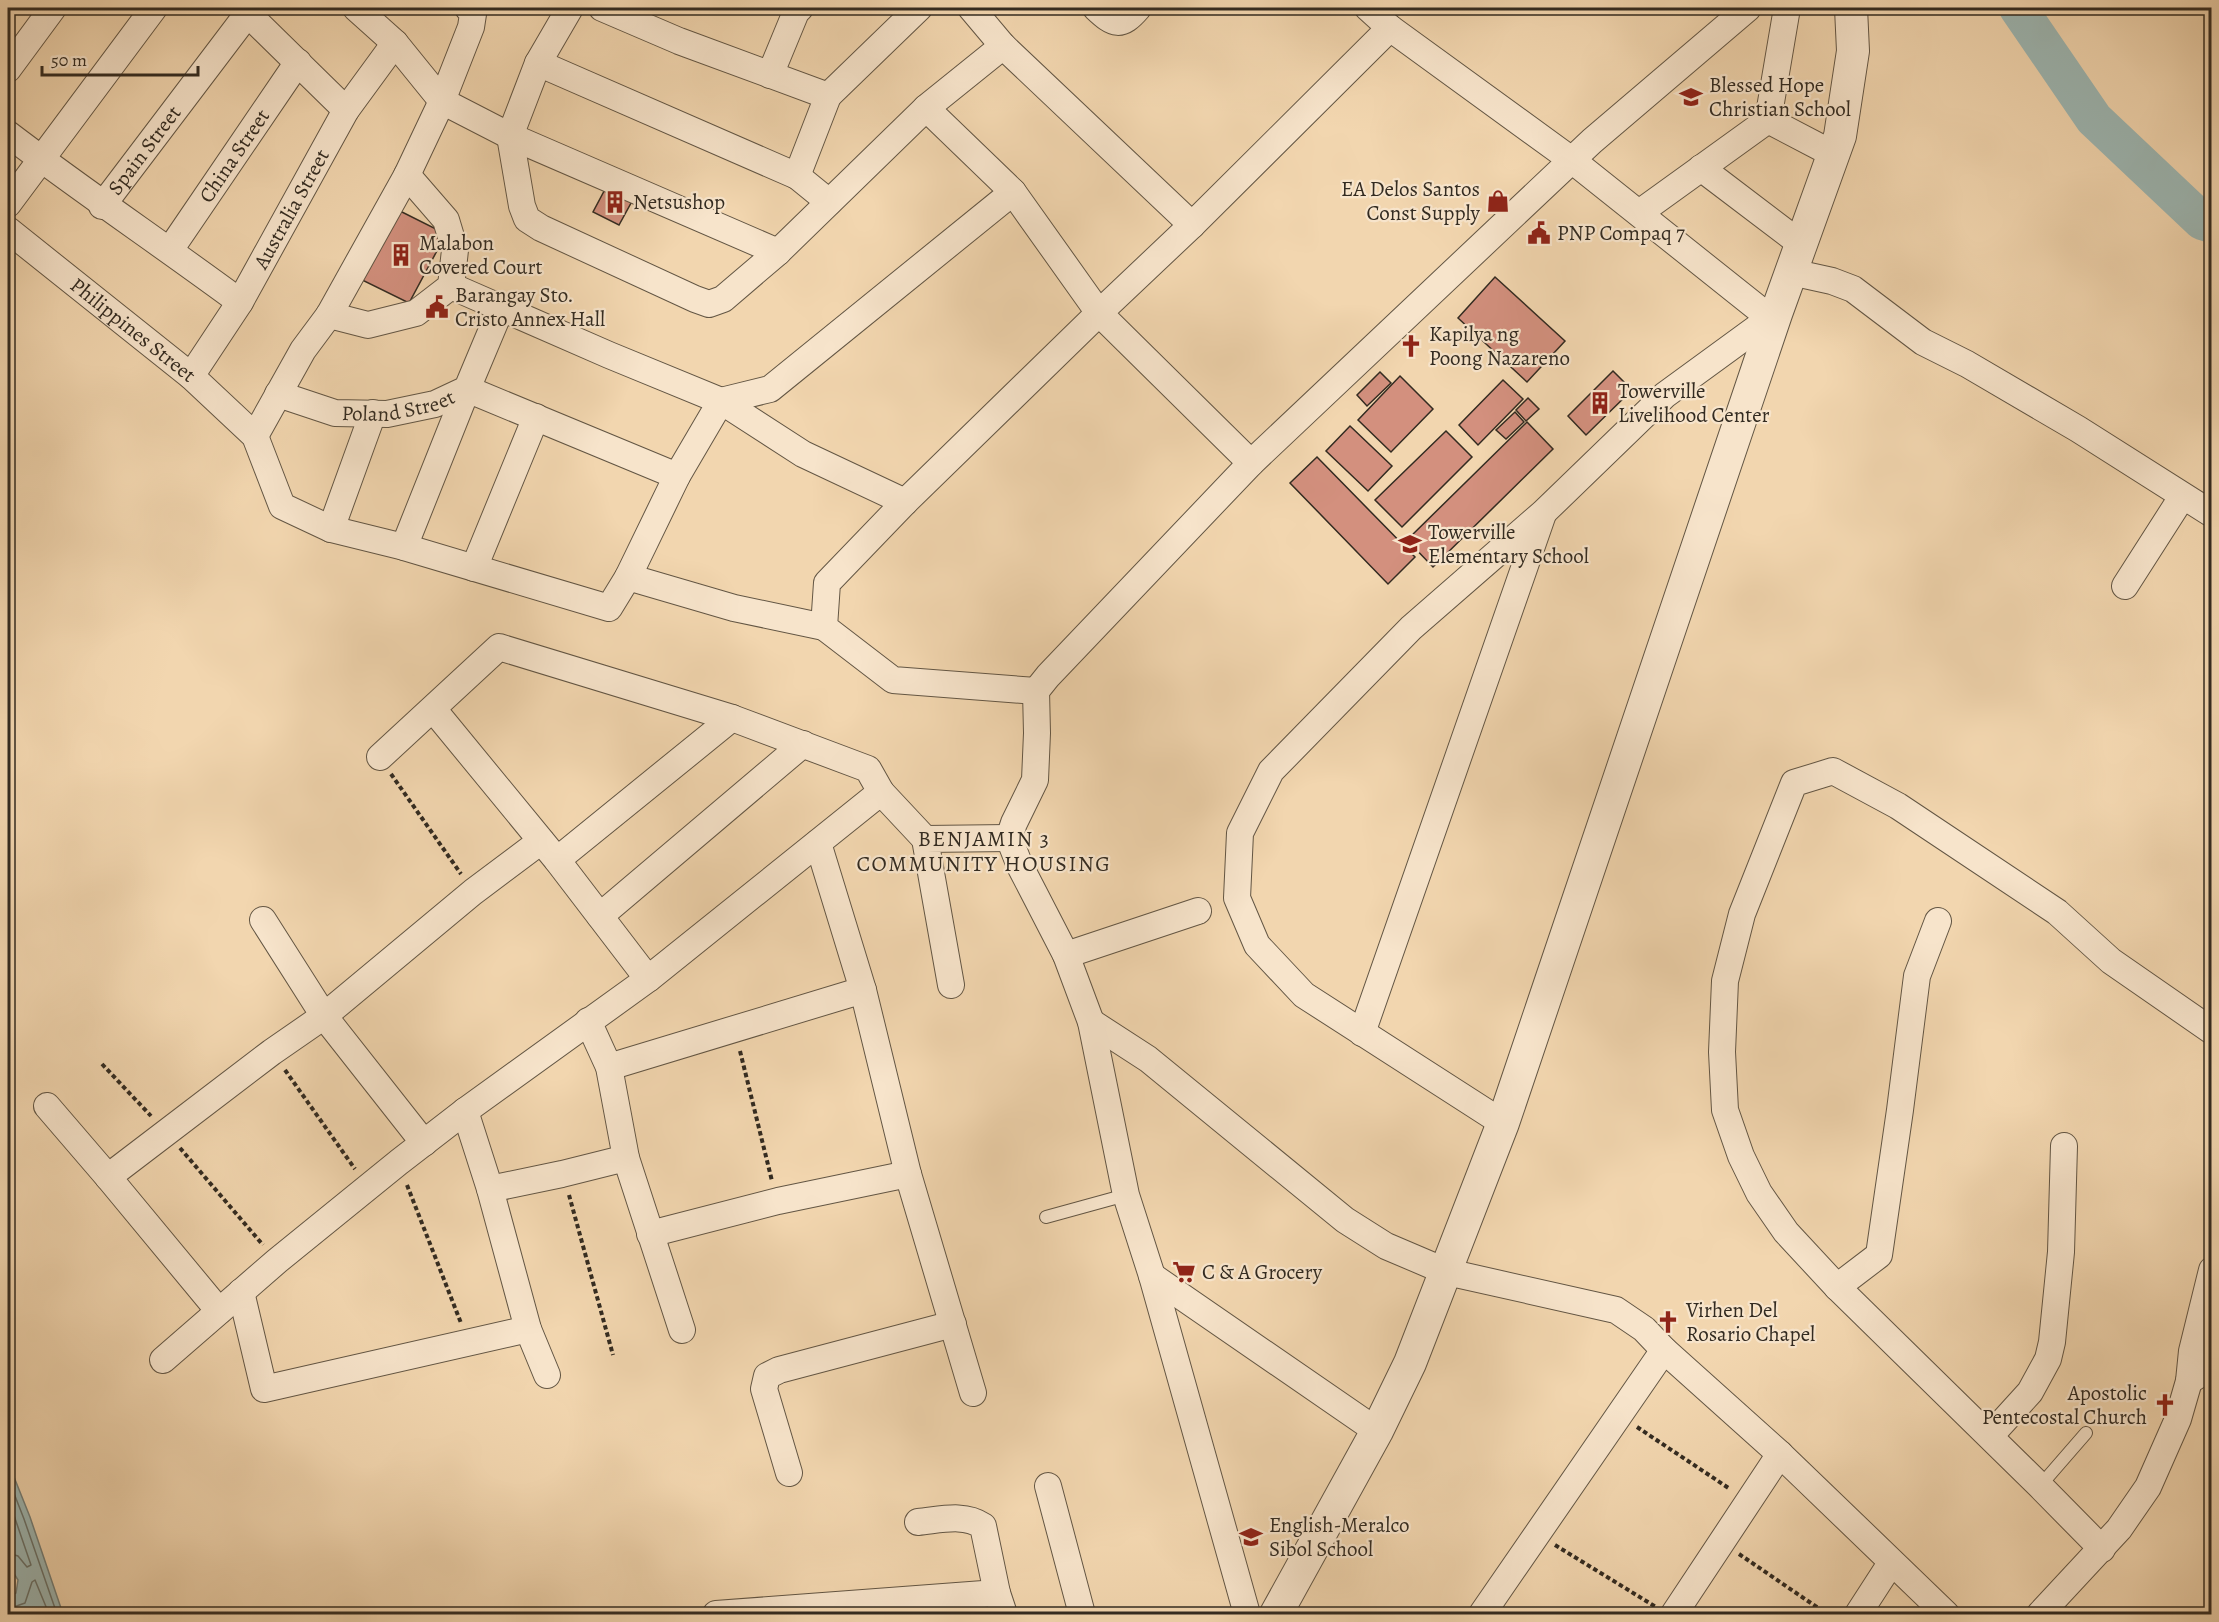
<svg xmlns="http://www.w3.org/2000/svg" width="2219" height="1622" font-family="Alegreya,serif">
	<style>
		.water { fill: #9db7b3; stroke: #737f79; stroke-width: 1.5 }
		.lines { fill: none; stroke-linecap: round; stroke-linejoin: round }
		.shore { stroke: #68716a; stroke-width: 1.5 }
		.river { stroke: #9db7b3; stroke-width: 38 }
		.building { fill: #d3907e; stroke: #332b21; stroke-width: 1.5 }
		.service-casing { stroke: #635644; stroke-width: 14 }
		.minor-casing { stroke: #635644; stroke-width: 28 }
		.tertiary-casing { stroke: #635644; stroke-width: 34 }
		.path { stroke: #332b21; stroke-width: 4; stroke-dasharray: 4.5 3; stroke-linecap: butt }
		.service { stroke: #f7e4cb; stroke-width: 12 }
		.minor { stroke: #f7e4cb; stroke-width: 26 }
		.tertiary { stroke: #f7e4cb; stroke-width: 32 }
		.labels { text-anchor: middle; stroke-width: 4.5; stroke-linejoin: round; paint-order: stroke }
		.poi-label { font-size: 21px; fill: #332b21; stroke: #f7e4cb; text-anchor: start }
		.street-label { font-size: 21px; fill: #332b21; stroke: #f7e4cb }
		.neighbourhood-label { font-size: 22px; letter-spacing: 1.5px; fill: #332b21; stroke: #f7e4cb }
	</style>
	<rect width="100%" height="100%" fill="#f2d6af"/>
	<filter id="stains"><feTurbulence type="fractalNoise" baseFrequency=".00333" numOctaves="4"/><feColorMatrix values="0 0 0 0 .2 0 0 0 0 .09 0 0 0 0 .02 0 0 0 .5 -.17"/></filter>
	<radialGradient id="worn" r=".72"><stop offset=".6" stop-color="#630" stop-opacity="0"/><stop offset="1" stop-color="#630" stop-opacity=".3"/></radialGradient>
	<path class="water" d="M8,1462L30,1517L63,1614H8V1597L16,1593L18,1580L8,1564Z"/>
	<g class="lines">
		<g class="shore">
			<path d="M8,1478L24,1519L57,1614"/>
			<path d="M8,1498L31,1565L27,1567L18,1556L8,1553"/>
			<path d="M8,1609L25,1603L32,1582L35,1580L49,1614"/>
		</g>
		<path class="river" d="M2018,8L2094,119L2202,221L2212,224"/>
	</g>
	<g class="building">
		<path d="M610,180L637,192L619,225L593,212Z"/>
		<path d="M394,208L446,234L409,303L356,277Z"/>
		<path d="M1495,277L1565,341L1527,382L1458,318Z"/>
		<path d="M1613,371L1632,390L1586,435L1568,416Z"/>
		<path d="M1380,372L1391,383L1367,406L1357,395Z"/>
		<path d="M1400,376L1433,409L1391,452L1358,420Z"/>
		<path d="M1503,380L1523,399L1478,445L1459,425Z"/>
		<path d="M1528,398L1539,409L1526,421L1516,410Z"/>
		<path d="M1515,412L1524,422L1506,439L1496,430Z"/>
		<path d="M1527,422L1553,449L1433,567L1407,540Z"/>
		<path d="M1350,426L1392,466L1368,491L1326,451Z"/>
		<path d="M1446,431L1472,457L1402,527L1375,500Z"/>
		<path d="M1317,457L1415,557L1388,584L1290,483Z"/>
	</g>
	<g class="lines">
		<g class="service-casing">
			<g id="service">
				<path d="M1046,1217L1126,1195"/>
				<path d="M2040,1486L2086,1433"/>
			</g>
		</g>
		<g class="minor-casing">
			<g id="minor">
				<path d="M356,8L395,43L442,101L510,136L778,252"/>
				<path d="M570,8L538,63L510,136L522,206L527,219L541,228L695,299L709,304L723,299L778,252L926,108L1003,46"/>
				<path d="M602,8L679,41L828,96L919,8"/>
				<path d="M971,8L1003,46L1192,225"/>
				<path d="M1096,8C1114,25 1121,28 1138,8"/>
				<path d="M1368,8L1390,28L1573,161L1770,318"/>
				<path d="M247,13L346,110"/>
				<path d="M538,63L797,176L829,202"/>
				<path d="M8,69L53,8"/>
				<path d="M770,75L796,12L800,8"/>
				<path d="M926,108L1013,192L1099,313L1251,463"/>
				<path d="M1768,120L1833,154"/>
				<path d="M8,134C84,192 163,245 240,302"/>
				<path d="M1701,168L1801,244"/>
				<path d="M797,176L828,96"/>
				<path d="M8,204L154,8"/>
				<path id="s1" d="M102,206L252,8"/>
				<path d="M1639,213L1768,120L1787,8"/>
				<path id="s2" d="M8,230L191,376L255,436L282,506L331,529L404,547L609,608L628,577L677,476L721,401L770,389L1013,192"/>
				<path id="s3" d="M170,250L298,62"/>
				<path d="M1791,272L1832,281L1853,289L1923,342L1967,364L2078,429L2212,514"/>
				<path d="M451,286L609,355L721,401L803,454L905,502"/>
				<path d="M329,315L368,325L416,313L451,286L455,250L446,220L407,175"/>
				<path id="s4" d="M191,376L240,302L346,110L395,43"/>
				<path id="s5" d="M278,394L335,413L387,414L435,404L467,389L501,308"/>
				<path d="M255,436L303,350L329,315L407,175L442,101L471,27L473,14L468,8"/>
				<path d="M331,529L373,413"/>
				<path d="M404,547L467,389L677,476"/>
				<path d="M474,568L536,417"/>
				<path d="M628,577L734,608L824,627"/>
				<path d="M2125,586L2182,497"/>
				<path d="M1036,691L893,680L824,627L827,583L905,502L1099,313L1192,225L1390,28"/>
				<path d="M433,709L557,860L648,979"/>
				<path d="M380,757L499,647L732,718L868,769L881,792"/>
				<path d="M818,843L863,990L908,1174L973,1393"/>
				<path d="M557,860L732,718"/>
				<path d="M600,916L803,744"/>
				<path d="M263,920L324,1016L424,1143"/>
				<path d="M1066,955L1198,911"/>
				<path d="M951,985L925,839L1009,838"/>
				<path d="M588,1021L609,1067L626,1158L682,1330"/>
				<path d="M1091,1022L1148,1059L1345,1220L1386,1246L1447,1272L1616,1310L1644,1329L1664,1350L1780,1454L1946,1614"/>
				<path d="M1362,1033L1543,514"/>
				<path d="M609,1067L863,990"/>
				<path d="M47,1106L108,1177L219,1311"/>
				<path d="M465,1111L490,1189L528,1329L547,1375"/>
				<path d="M1503,1123L1304,995L1257,945L1237,898L1240,833L1271,771L1411,628L1543,513L1665,395L1776,314"/>
				<path d="M108,1177L272,1052L324,1016L473,892L541,841"/>
				<path d="M490,1189L562,1174L626,1158"/>
				<path d="M650,1234L778,1201L908,1174"/>
				<path d="M1152,1276L1377,1431"/>
				<path d="M1837,1287L1879,1255L1900,1110L1917,976L1938,921"/>
				<path d="M241,1292L264,1389L528,1329"/>
				<path d="M163,1360L277,1261L399,1162L465,1111L648,979L881,792L925,839"/>
				<path d="M2189,1381L2192,1351L2212,1270"/>
				<path d="M1990,1436L2030,1392L2048,1359L2052,1342L2061,1252L2064,1146"/>
				<path d="M789,1473L764,1389L767,1376L779,1370L953,1324"/>
				<path d="M1048,1486L1082,1614"/>
				<path d="M918,1522C940,1520 964,1513 983,1526L997,1593L1004,1614"/>
				<path d="M2102,1549L2040,1486L1837,1287L1786,1232L1759,1193L1741,1156L1725,1110L1722,1052L1725,981L1742,914L1794,783L1833,771L1898,806L2057,912L2111,961L2212,1031"/>
				<path d="M716,1614L997,1593"/>
				<path d="M1247,1614L1152,1276L1126,1195L1091,1022L1066,955L1020,866L1009,838L1014,823L1035,780L1037,733L1036,691L1048,676L1251,463L1592,141L1748,8"/>
				<path d="M1482,1614L1664,1350"/>
				<path d="M1674,1614L1780,1454"/>
				<path d="M1858,1614L1891,1563"/>
				<path d="M2040,1614L2119,1529L2148,1487L2178,1419L2189,1381L2212,1366"/>
			</g>
		</g>
		<g class="tertiary-casing">
			<path id="tertiary" d="M1276,1614L1377,1431L1410,1363L1503,1123L1776,314L1840,136L1853,51L1851,8"/>
		</g>
		<g class="path">
			<path d="M391,774L461,874"/>
			<path d="M740,1051L772,1181"/>
			<path d="M102,1064L151,1116"/>
			<path d="M285,1070L355,1169"/>
			<path d="M180,1148L263,1245"/>
			<path d="M407,1185L461,1323"/>
			<path d="M569,1195L613,1355"/>
			<path d="M1637,1427L1730,1489"/>
			<path d="M1555,1545L1656,1607"/>
			<path d="M1739,1554L1827,1614"/>
		</g>
		<use href="#service" class="service"/>
		<use href="#minor" class="minor"/>
		<use href="#tertiary" class="tertiary"/>
	</g>
	<defs>
		<g id="school-bare" transform="scale(1.8)"><path d="M0-5L7-2L0 1L-7-2ZM-4 1L0 2.5L4 1V4Q0 6-4 4Z" fill="#8f2418" stroke="#f7e4cb" stroke-width="2.5" paint-order="stroke"/></g>
		<g id="shop-bare" transform="scale(1.8)"><path d="M-5-2.5h2.3a2.7 3.5 0 0 1 5.4 0H5L5.5 6h-11ZM-1.5-2.5h3a1.5 2.3 0 0 0-3 0Z" fill="#8f2418" stroke="#f7e4cb" stroke-width="2.5" paint-order="stroke"/></g>
		<g id="building-bare" transform="scale(1.8)"><path d="M-4-6H4V6H1V3H-1V6H-4ZM-2.5-4.3h1.7v1.8h-1.7ZM.8-4.3h1.7v1.8H.8ZM-2.5-1h1.7V.8h-1.7ZM.8-1h1.7V.8H.8Z" fill="#8f2418" stroke="#f7e4cb" stroke-width="2.5" paint-order="stroke"/></g>
		<g id="civic-bare" transform="scale(1.8)"><path d="M-.6-6.5H3V-4.5H.6V-3L4-1V1h2V6H-6V1h2V-1L-.6-3ZM-1.2 2.5V6h2.4V2.5Z" fill="#8f2418" stroke="#f7e4cb" stroke-width="2.5" paint-order="stroke"/></g>
		<g id="church-bare" transform="scale(1.8)"><path d="M-1.2-6h2.4v3.5h3.3v2.4h-3.3V6h-2.4V-.1h-3.3v-2.4h3.3Z" fill="#8f2418" stroke="#f7e4cb" stroke-width="2.5" paint-order="stroke"/></g>
		<g id="supermarket-bare" transform="scale(1.8)"><path d="M-6-5.5h2.5l.6 2H6L4.5 2H-2.5L-4.4-4H-6ZM-1.5 3.2a1.3 1.3 0 1 0 .1 0ZM3 3.2a1.3 1.3 0 1 0 .1 0Z" fill="#8f2418" stroke="#f7e4cb" stroke-width="2.5" paint-order="stroke"/></g>
	</defs>
	<g fill-rule="evenodd">
		<use href="#school-bare" x="1691" y="97"/>
		<use href="#shop-bare" x="1498" y="201"/>
		<use href="#building-bare" x="615" y="202"/>
		<use href="#civic-bare" x="1539" y="233"/>
		<use href="#building-bare" x="401" y="255"/>
		<use href="#civic-bare" x="437" y="307"/>
		<use href="#church-bare" x="1411" y="346"/>
		<use href="#building-bare" x="1600" y="403"/>
		<use href="#school-bare" x="1410" y="544"/>
		<use href="#supermarket-bare" x="1184" y="1272"/>
		<use href="#church-bare" x="1668" y="1322"/>
		<use href="#church-bare" x="2165" y="1405"/>
		<use href="#school-bare" x="1251" y="1537"/>
	</g>
	<g class="labels">
		<g class="poi-label">
			<text x="1709" y="92">Blessed Hope<tspan x="1709" dy="24">Christian School</tspan></text>
			<text x="1480" y="196" text-anchor="end">EA Delos Santos<tspan x="1480" dy="24">Const Supply</tspan></text>
			<text x="633" y="209">Netsushop</text>
			<text x="1557" y="240">PNP Compaq 7</text>
			<text x="419" y="250">Malabon<tspan x="419" dy="24">Covered Court</tspan></text>
			<text x="455" y="302">Barangay Sto.<tspan x="455" dy="24">Cristo Annex Hall</tspan></text>
			<text x="1429" y="341">Kapilya ng<tspan x="1429" dy="24">Poong Nazareno</tspan></text>
			<text x="1618" y="398">Towerville<tspan x="1618" dy="24">Livelihood Center</tspan></text>
			<text x="1428" y="539">Towerville<tspan x="1428" dy="24">Elementary School</tspan></text>
			<text x="1202" y="1279">C &amp; A Grocery</text>
			<text x="1686" y="1317">Virhen Del<tspan x="1686" dy="24">Rosario Chapel</tspan></text>
			<text x="2147" y="1400" text-anchor="end">Apostolic<tspan x="2147" dy="24">Pentecostal Church</tspan></text>
			<text x="1269" y="1532">English-Meralco<tspan x="1269" dy="24">Sibol School</tspan></text>
		</g>
		<g class="street-label">
			<text dy="7" stroke="none"><textPath href="#s1" startOffset="70">Spain Street</textPath></text>
			<text dy="7" stroke="none"><textPath href="#s3" startOffset="114">China Street</textPath></text>
			<text dy="7" stroke="none"><textPath href="#s4" startOffset="195">Australia Street</textPath></text>
			<text dy="7" stroke="none"><textPath href="#s2" startOffset="160">Philippines Street</textPath></text>
			<text dy="7" stroke="none"><textPath href="#s5" startOffset="124">Poland Street</textPath></text>
		</g>
		<g class="neighbourhood-label">
			<text x="984" y="846">BENJAMIN 3<tspan x="984" dy="25">COMMUNITY HOUSING</tspan></text>
		</g>
	</g>
	<rect width="2219" height="1622" fill="none" stroke="#f2d6af" stroke-width="30"/>
	<rect x="9" y="9" width="2201" height="1604" fill="none" stroke="#332b21" stroke-width="3"/>
	<rect x="15" y="15" width="2189" height="1592" fill="none" stroke="#332b21" stroke-width="1.5"/>
	<path d="M42 66v9h156v-9" fill="none" stroke="#332b21" stroke-width="3"/>
	<text x="51" y="66" font-size="18" fill="#332b21" stroke="#f7e4cb" stroke-width="4.5" paint-order="stroke">50 m</text>
	<rect width="100%" height="100%" filter="url(#stains)"/>
	<rect width="100%" height="100%" fill="url(#worn)"/>
</svg>
